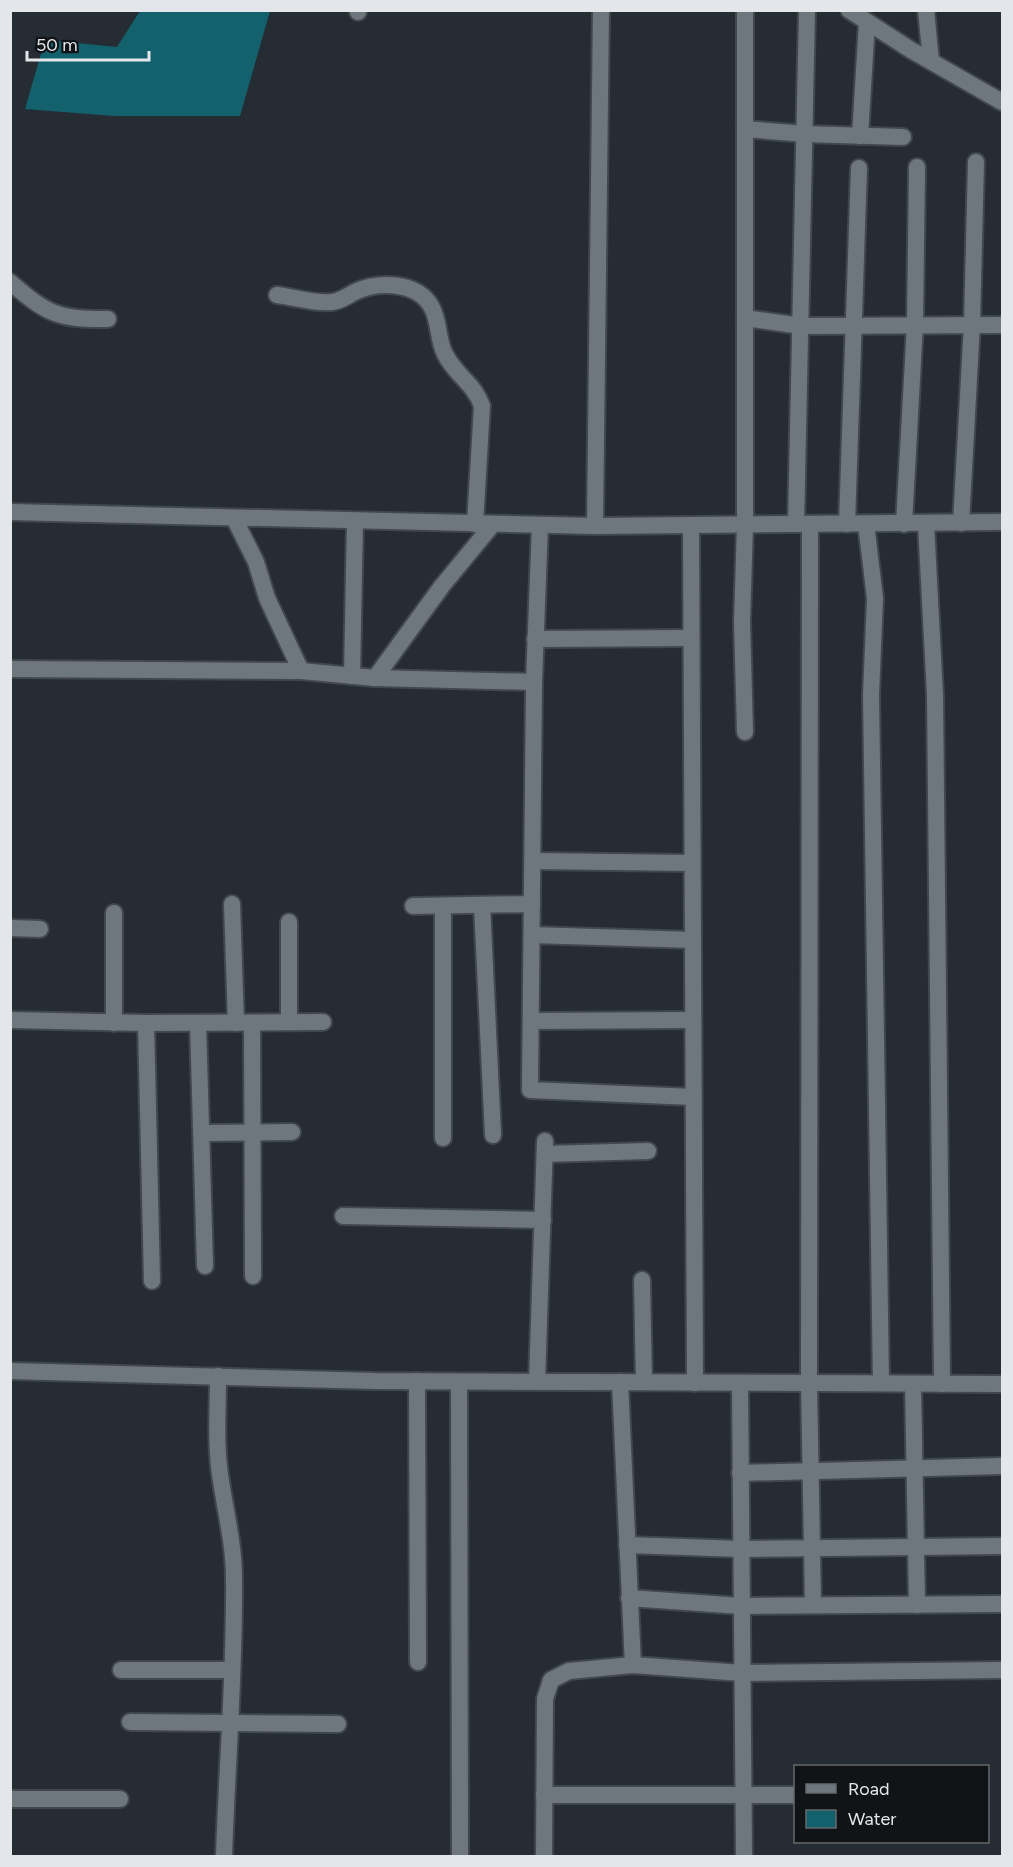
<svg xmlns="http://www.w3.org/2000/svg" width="1013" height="1867" font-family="Figtree,sans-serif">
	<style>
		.water { fill: #12616d }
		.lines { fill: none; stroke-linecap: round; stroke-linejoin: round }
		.street-casing { stroke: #42474c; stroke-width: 20 }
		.street { stroke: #6f777e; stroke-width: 16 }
	</style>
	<rect width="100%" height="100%" fill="#262c33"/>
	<path class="water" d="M140,11H270L240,116H114L25,109L45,40L117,47Z"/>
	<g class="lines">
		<g class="street-casing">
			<g id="street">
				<path d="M358,10V12"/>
				<path d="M745,10V525L742,622L745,732"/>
				<path d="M849,10L911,50L1002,102"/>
				<path d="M926,10L931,61"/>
				<path d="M745,129L805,134L903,137"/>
				<path d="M860,136L867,22"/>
				<path d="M10,282C47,314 59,320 108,319"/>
				<path d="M277,295C294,297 314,304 332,302C342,301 348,295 357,291C379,281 417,282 431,306C440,321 437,339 445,354C455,375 474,383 482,406L475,524"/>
				<path d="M745,318L801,326L1002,325"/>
				<path d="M10,512L595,526L1002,522"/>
				<path d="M234,518L256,562L267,598L301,671"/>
				<path d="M961,523L972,324L976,162"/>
				<path d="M796,524L807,10"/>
				<path d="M810,524L809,1383L813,1605"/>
				<path d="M847,524L859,168"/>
				<path d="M866,524L875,598L871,695L881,1383"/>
				<path d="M904,524L915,324L917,167"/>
				<path d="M926,524L935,695L942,1384"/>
				<path d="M540,525L534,682L530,1090L693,1097"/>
				<path d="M691,525L695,1383"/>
				<path d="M595,526L601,10"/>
				<path d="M535,639L691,638"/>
				<path d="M10,669L301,671L375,678L534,682"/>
				<path d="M352,676L355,521"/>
				<path d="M375,678L442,586L493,524"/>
				<path d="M533,861L692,863"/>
				<path d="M232,904L236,1023"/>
				<path d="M482,905L493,1135"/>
				<path d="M413,906L532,904"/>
				<path d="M443,906V1138"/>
				<path d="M289,922V1022"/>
				<path d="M10,928L40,929"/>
				<path d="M532,935L693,940"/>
				<path d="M10,1020L146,1023L323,1022"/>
				<path d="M531,1021L693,1020"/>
				<path d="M114,1023V913"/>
				<path d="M146,1023L152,1281"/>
				<path d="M198,1023L205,1266"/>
				<path d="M252,1023L253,1276"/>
				<path d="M202,1133L292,1132"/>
				<path d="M545,1154L648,1151"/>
				<path d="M343,1216L543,1220"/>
				<path d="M642,1280L644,1382"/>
				<path d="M10,1371L375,1381L1002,1384"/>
				<path d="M218,1376C218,1411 215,1446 221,1481C226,1514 234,1545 234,1579C235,1672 227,1764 224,1856"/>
				<path d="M417,1381L418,1662"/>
				<path d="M459,1382L460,1856"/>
				<path d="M537,1382L545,1141"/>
				<path d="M620,1382L633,1665"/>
				<path d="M740,1383L744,1856"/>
				<path d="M913,1384L917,1605"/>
				<path d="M740,1473L1002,1466"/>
				<path d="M627,1545L741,1549L1002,1546"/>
				<path d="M629,1598L741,1606L1002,1604"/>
				<path d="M121,1670H232"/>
				<path d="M130,1722L338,1724"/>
				<path d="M544,1795H796"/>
				<path d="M10,1799H120"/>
				<path d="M544,1856L545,1699L551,1680L569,1671L633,1665L742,1673L1002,1670"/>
			</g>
		</g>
		<use href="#street" class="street"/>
	</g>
	<rect width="1013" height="1867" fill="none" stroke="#e3e7eb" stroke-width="24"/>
	<rect x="794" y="1765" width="195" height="78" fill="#111417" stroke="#65686c" stroke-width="1.5"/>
	<rect x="806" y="1784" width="30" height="9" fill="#6f777e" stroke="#65686c" stroke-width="1.5"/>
	<text x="848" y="1795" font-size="18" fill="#e3e7eb">Road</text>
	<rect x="806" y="1810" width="30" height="18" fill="#12616d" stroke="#65686c" stroke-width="1.5"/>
	<text x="848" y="1825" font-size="18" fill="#e3e7eb">Water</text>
	<path d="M27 51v9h122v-9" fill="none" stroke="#e3e7eb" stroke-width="3"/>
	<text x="36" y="51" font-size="18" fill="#e3e7eb" stroke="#111417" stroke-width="4.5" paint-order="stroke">50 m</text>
</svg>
